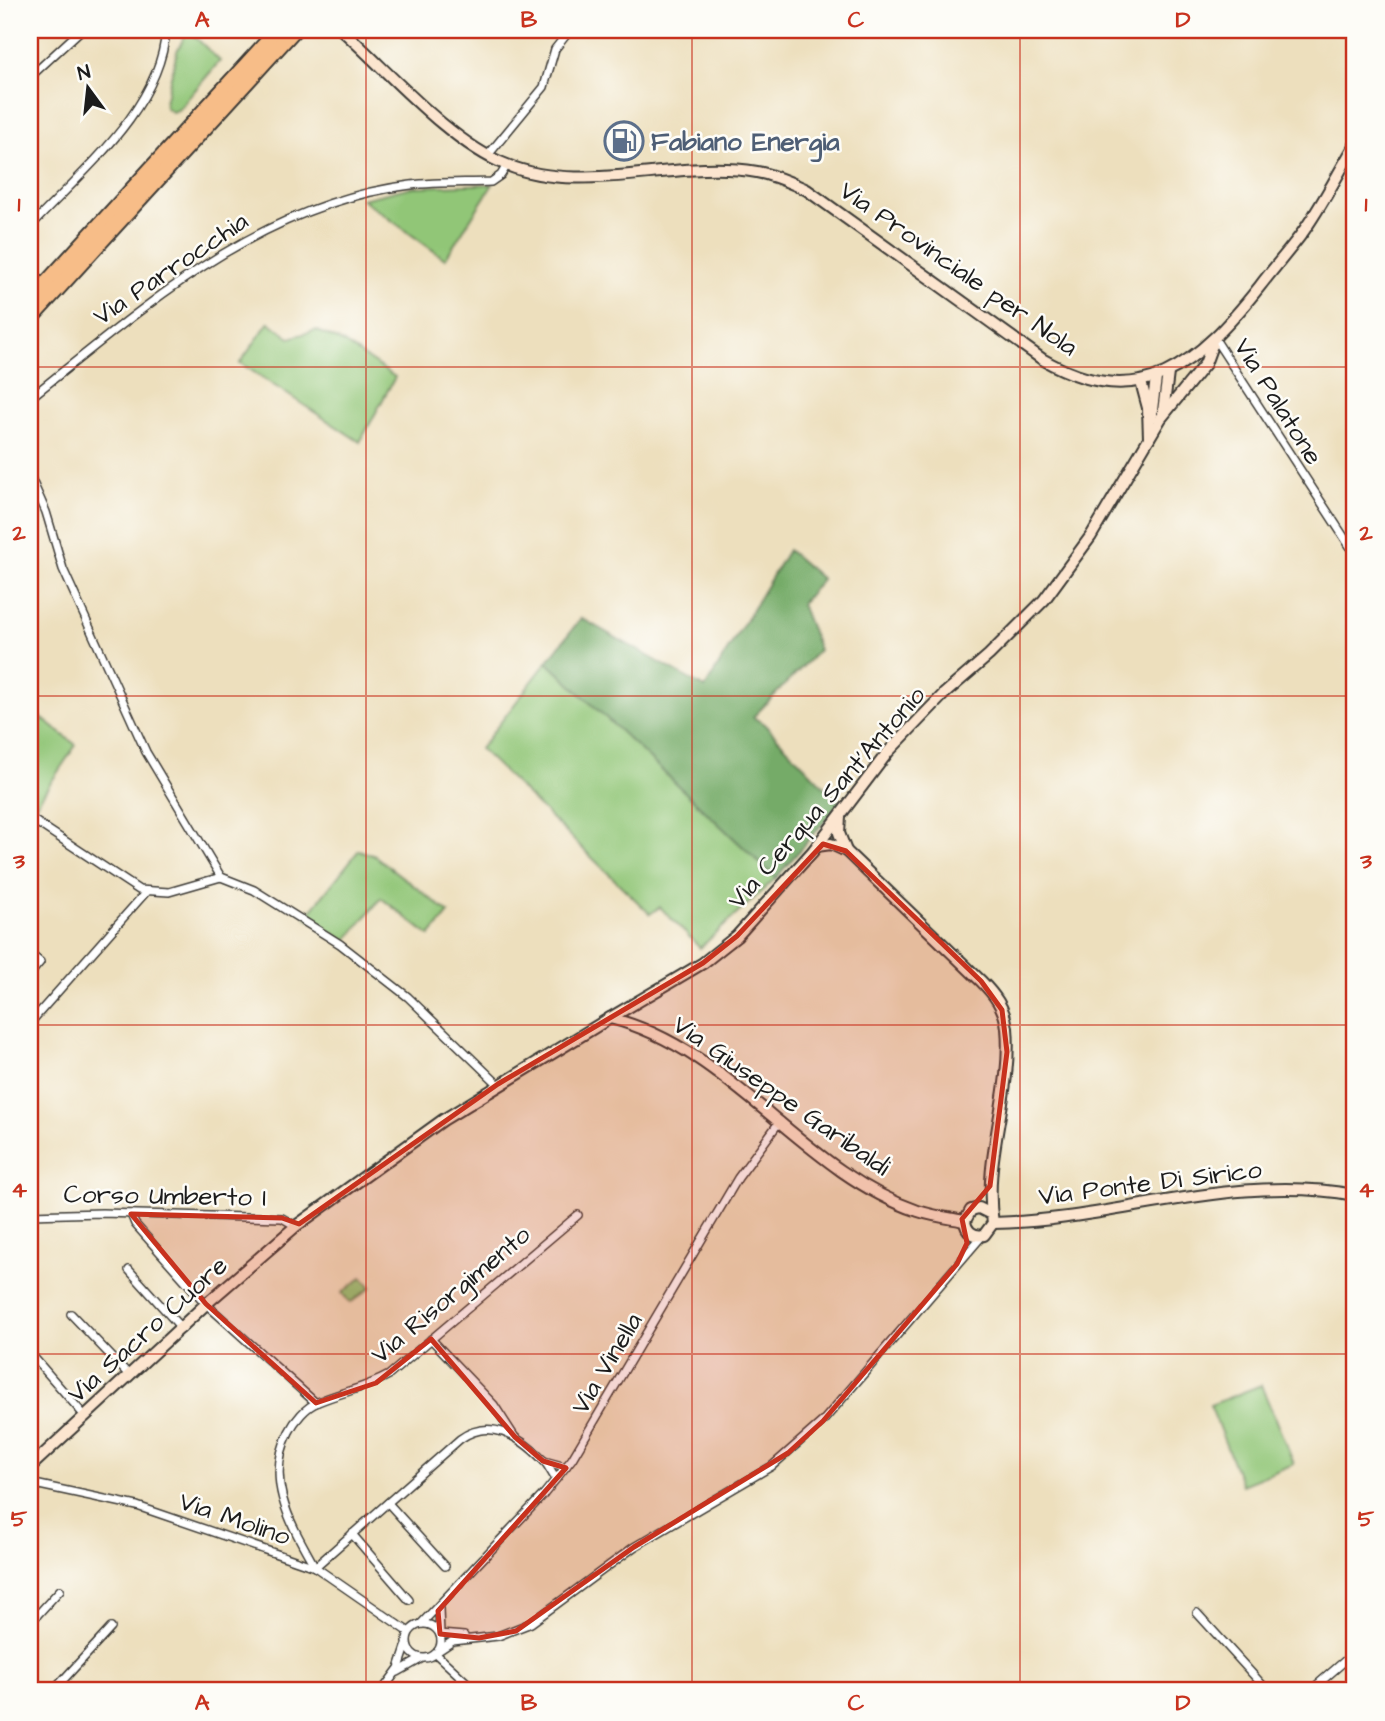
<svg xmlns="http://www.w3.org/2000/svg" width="1385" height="1721" font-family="'Architects Daughter',sans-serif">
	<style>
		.green { fill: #91c677; stroke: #56714a; stroke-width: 2 }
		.forest { fill: #74ab68; stroke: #486442; stroke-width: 2 }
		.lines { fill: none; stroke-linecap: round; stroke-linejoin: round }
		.street-casing { stroke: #3b3934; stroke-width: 10 }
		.secondary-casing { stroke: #3b3934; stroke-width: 14 }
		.highway-casing { stroke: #3b3934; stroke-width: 18 }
		.street { stroke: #fff; stroke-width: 7 }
		.secondary { stroke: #fce5cf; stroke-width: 10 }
		.highway { stroke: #f7bd88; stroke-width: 14 }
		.marked { fill: #c8321e; fill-opacity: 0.2; stroke: #c8321e; stroke-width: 5; stroke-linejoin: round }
		.grid { fill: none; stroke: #c8321e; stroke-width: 2; stroke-opacity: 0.55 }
		.labels { text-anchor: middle; stroke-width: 5; stroke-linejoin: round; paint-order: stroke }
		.service-label { font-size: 26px; font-weight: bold; fill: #4e5e75; stroke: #fdfcf7; text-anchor: start }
		.street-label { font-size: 26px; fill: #1c1c1c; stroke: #fdfcf7 }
		.neatline { fill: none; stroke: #c8321e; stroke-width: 2.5 }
		.grid-label { font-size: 23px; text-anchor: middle; font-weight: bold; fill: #c8321e }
	</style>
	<rect width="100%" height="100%" fill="#fdfcf7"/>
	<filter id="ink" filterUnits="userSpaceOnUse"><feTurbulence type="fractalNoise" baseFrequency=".0143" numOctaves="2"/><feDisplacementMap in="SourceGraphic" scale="14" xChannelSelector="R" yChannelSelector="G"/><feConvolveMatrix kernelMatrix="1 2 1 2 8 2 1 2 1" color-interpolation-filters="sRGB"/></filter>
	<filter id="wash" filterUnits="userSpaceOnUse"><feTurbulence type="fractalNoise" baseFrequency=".00686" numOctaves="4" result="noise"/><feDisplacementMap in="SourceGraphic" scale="28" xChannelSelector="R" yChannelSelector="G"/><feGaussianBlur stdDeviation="1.57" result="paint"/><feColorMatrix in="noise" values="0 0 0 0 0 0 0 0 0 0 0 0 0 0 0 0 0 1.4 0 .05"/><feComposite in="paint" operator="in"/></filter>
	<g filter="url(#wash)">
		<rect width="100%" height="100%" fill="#eddfbd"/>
		<g class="green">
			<path d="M188,30L220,61L178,110L172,112L165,107V102L177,51Z"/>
			<path d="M493,184L445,259L362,199L412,187Z"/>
			<path d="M269,322L290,338L316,330L342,342L395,377L360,442L240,363Z"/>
			<path d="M547,662L776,878L700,948L660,907L650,914L480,749Z"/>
			<path d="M30,709L76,745L31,812H30Z"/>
			<path d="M359,850L375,856L449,913L430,936L381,898L346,941L306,917Z"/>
			<path d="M362,1277L371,1287L350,1303L342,1293Z"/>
			<path d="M1261,1385L1294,1464L1242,1485L1210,1405Z"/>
		</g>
		<path class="forest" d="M788,550L822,579L801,604L819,650L753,717L764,724L840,803L776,878L547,662L581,618L705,688Z"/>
	</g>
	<g filter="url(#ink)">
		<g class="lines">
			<g class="street-casing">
				<g id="street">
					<path d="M30,77L81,30"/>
					<path d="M489,154L544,87L555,49L570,30"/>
					<path d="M30,227C81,172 160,110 166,30"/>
					<path d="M1215,339L1355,554"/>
					<path d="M30,398C144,307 260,203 411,185C437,182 465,183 491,182L501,175L507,165"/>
					<path d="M30,476L46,512L63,569L146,752L221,877"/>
					<path d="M30,818L139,890L169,892L221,877L254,890L340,944L408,997L498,1084"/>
					<path d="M30,954L40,962L30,974"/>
					<path d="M30,1023L146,892"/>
					<path d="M131,1214L135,1224L206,1304L316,1403"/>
					<path d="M30,1215L102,1213L282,1218L296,1226"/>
					<path d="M129,1270L182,1329"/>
					<path d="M71,1314L130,1376"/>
					<path d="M431,1339L494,1405L514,1436"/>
					<path d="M30,1353L84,1415"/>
					<path d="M544,1461L566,1467"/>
					<path d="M30,1483L137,1506L315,1567L409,1632"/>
					<path d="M388,1503L445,1566"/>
					<path d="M352,1534L409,1600"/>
					<path d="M315,1567C291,1524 264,1481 289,1432C295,1420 306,1407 318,1402C342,1392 366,1388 389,1375L578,1215"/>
					<path d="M315,1567L460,1439C490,1417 521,1437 544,1461C549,1466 551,1473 556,1479"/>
					<path d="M439,1608L440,1634L464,1636"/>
					<path d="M1197,1613L1268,1691"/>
					<path d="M30,1623L60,1590"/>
					<circle cx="424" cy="1641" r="17"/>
					<path d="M421,1624L544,1494L572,1459L738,1178L780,1121"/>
					<path d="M438,1651L453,1641L498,1636L531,1623L634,1547L772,1466L823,1421L983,1235"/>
					<path d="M436,1654L476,1691"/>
					<path d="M1346,1660L1355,1670"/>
					<path d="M398,1672L421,1659"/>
					<path d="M53,1691L111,1628"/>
					<path d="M382,1691L399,1668L406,1647"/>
					<path d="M1310,1691L1355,1652"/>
				</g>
			</g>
			<g class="secondary-casing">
				<g id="secondary">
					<path d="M342,30C389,72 449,142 507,165C583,196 677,158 757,172C775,175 791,183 807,190L1042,359C1141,416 1199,363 1260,286C1273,269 1287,253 1300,236C1321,208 1337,175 1355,145"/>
					<path d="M1141,382L1148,408L1149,438"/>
					<path d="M1163,412L1168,373"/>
					<path d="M1151,417L1156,378"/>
					<path d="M840,817L839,833L846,851"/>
					<path d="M817,846L831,844L846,851L981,981C994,994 1005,1008 1007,1028C1013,1093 982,1159 993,1223L984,1235C973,1237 966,1231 965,1221L971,1210L979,1208L989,1213"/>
					<path d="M610,1018L703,963L737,936L813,851L888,752L944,694L989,655L1044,600L1091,536L1161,418L1205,364L1212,345"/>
					<path d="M993,1223C1115,1221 1233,1172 1355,1195"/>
					<path d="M30,1467L206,1304L296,1226L443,1120L610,1018C733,1049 801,1171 918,1211C933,1216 949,1218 965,1221"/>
				</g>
			</g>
			<g class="highway-casing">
				<g id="highway">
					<path d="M30,301L278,30"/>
					<path d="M30,319L294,30"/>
				</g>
			</g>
			<use href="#street" class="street"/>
			<use href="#secondary" class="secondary"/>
			<use href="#highway" class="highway"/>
		</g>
	</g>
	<path class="marked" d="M823,844L846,851L981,981L1002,1010L1007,1052L990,1186L962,1219L967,1243L957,1264L823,1421L788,1453L634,1547L516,1631L479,1638L440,1634L438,1611L566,1468L543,1461L515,1437L431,1339L376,1383L316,1403L206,1304L131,1214L282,1218L299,1224L498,1084L703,963L737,936Z"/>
	<path class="grid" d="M366,30V1691M692,30V1691M1020,30V1691M30,367H1355M30,696H1355M30,1025H1355M30,1354H1355"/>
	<defs>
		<g id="fuel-ring" transform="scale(2.0125)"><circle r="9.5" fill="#fdfcf7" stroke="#5c6f8a" stroke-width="1.5"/><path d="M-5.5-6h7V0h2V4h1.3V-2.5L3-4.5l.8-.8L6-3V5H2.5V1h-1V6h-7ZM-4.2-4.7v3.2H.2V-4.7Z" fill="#5c6f8a"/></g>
	</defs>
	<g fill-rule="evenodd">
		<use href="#fuel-ring" x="624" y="141"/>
	</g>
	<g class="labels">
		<g class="service-label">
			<text x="651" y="150">Fabiano Energia</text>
		</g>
		<g class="street-label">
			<text transform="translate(170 268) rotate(-34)" y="9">Via Parrocchia</text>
			<text transform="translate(959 268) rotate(35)" y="9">Via Provinciale per Nola</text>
			<text transform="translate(1279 401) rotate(58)" y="9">Via Palatone</text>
			<text transform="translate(826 797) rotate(-49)" y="9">Via Cerqua Sant'Antonio</text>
			<text transform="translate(782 1095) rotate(35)" y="9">Via Giuseppe Garibaldi</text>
			<text transform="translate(1150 1182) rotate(-7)" y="9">Via Ponte Di Sirico</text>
			<text transform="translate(165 1195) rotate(1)" y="9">Corso Umberto I</text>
			<text transform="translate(450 1294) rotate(-40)" y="9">Via Risorgimento</text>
			<text transform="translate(147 1329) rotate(-42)" y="9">Via Sacro Cuore</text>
			<text transform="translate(606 1363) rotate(-59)" y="9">Via Vinella</text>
			<text transform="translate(235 1518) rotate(19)" y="9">Via Molino</text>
		</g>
	</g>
	<rect width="1385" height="1721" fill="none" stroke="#fdfcf7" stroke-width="77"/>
	<g transform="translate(88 88) rotate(345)" stroke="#fdfcf7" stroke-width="5" paint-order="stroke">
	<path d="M0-5L12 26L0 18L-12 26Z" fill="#1c1c1c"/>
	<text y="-10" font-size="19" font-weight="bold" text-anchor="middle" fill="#1c1c1c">N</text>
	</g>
	<rect x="38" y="38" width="1308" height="1644" class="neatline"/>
	<g class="grid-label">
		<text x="202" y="27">A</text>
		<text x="529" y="27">B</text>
		<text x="856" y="27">C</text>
		<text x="1183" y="27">D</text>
		<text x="19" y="211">1</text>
		<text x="1366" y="211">1</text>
		<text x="19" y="540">2</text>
		<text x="1366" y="540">2</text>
		<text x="19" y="868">3</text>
		<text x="1366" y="868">3</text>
		<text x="19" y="1197">4</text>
		<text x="1366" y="1197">4</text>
		<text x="19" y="1526">5</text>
		<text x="1366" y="1526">5</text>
		<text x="202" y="1710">A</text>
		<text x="529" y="1710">B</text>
		<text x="856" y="1710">C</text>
		<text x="1183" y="1710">D</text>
	</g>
</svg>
